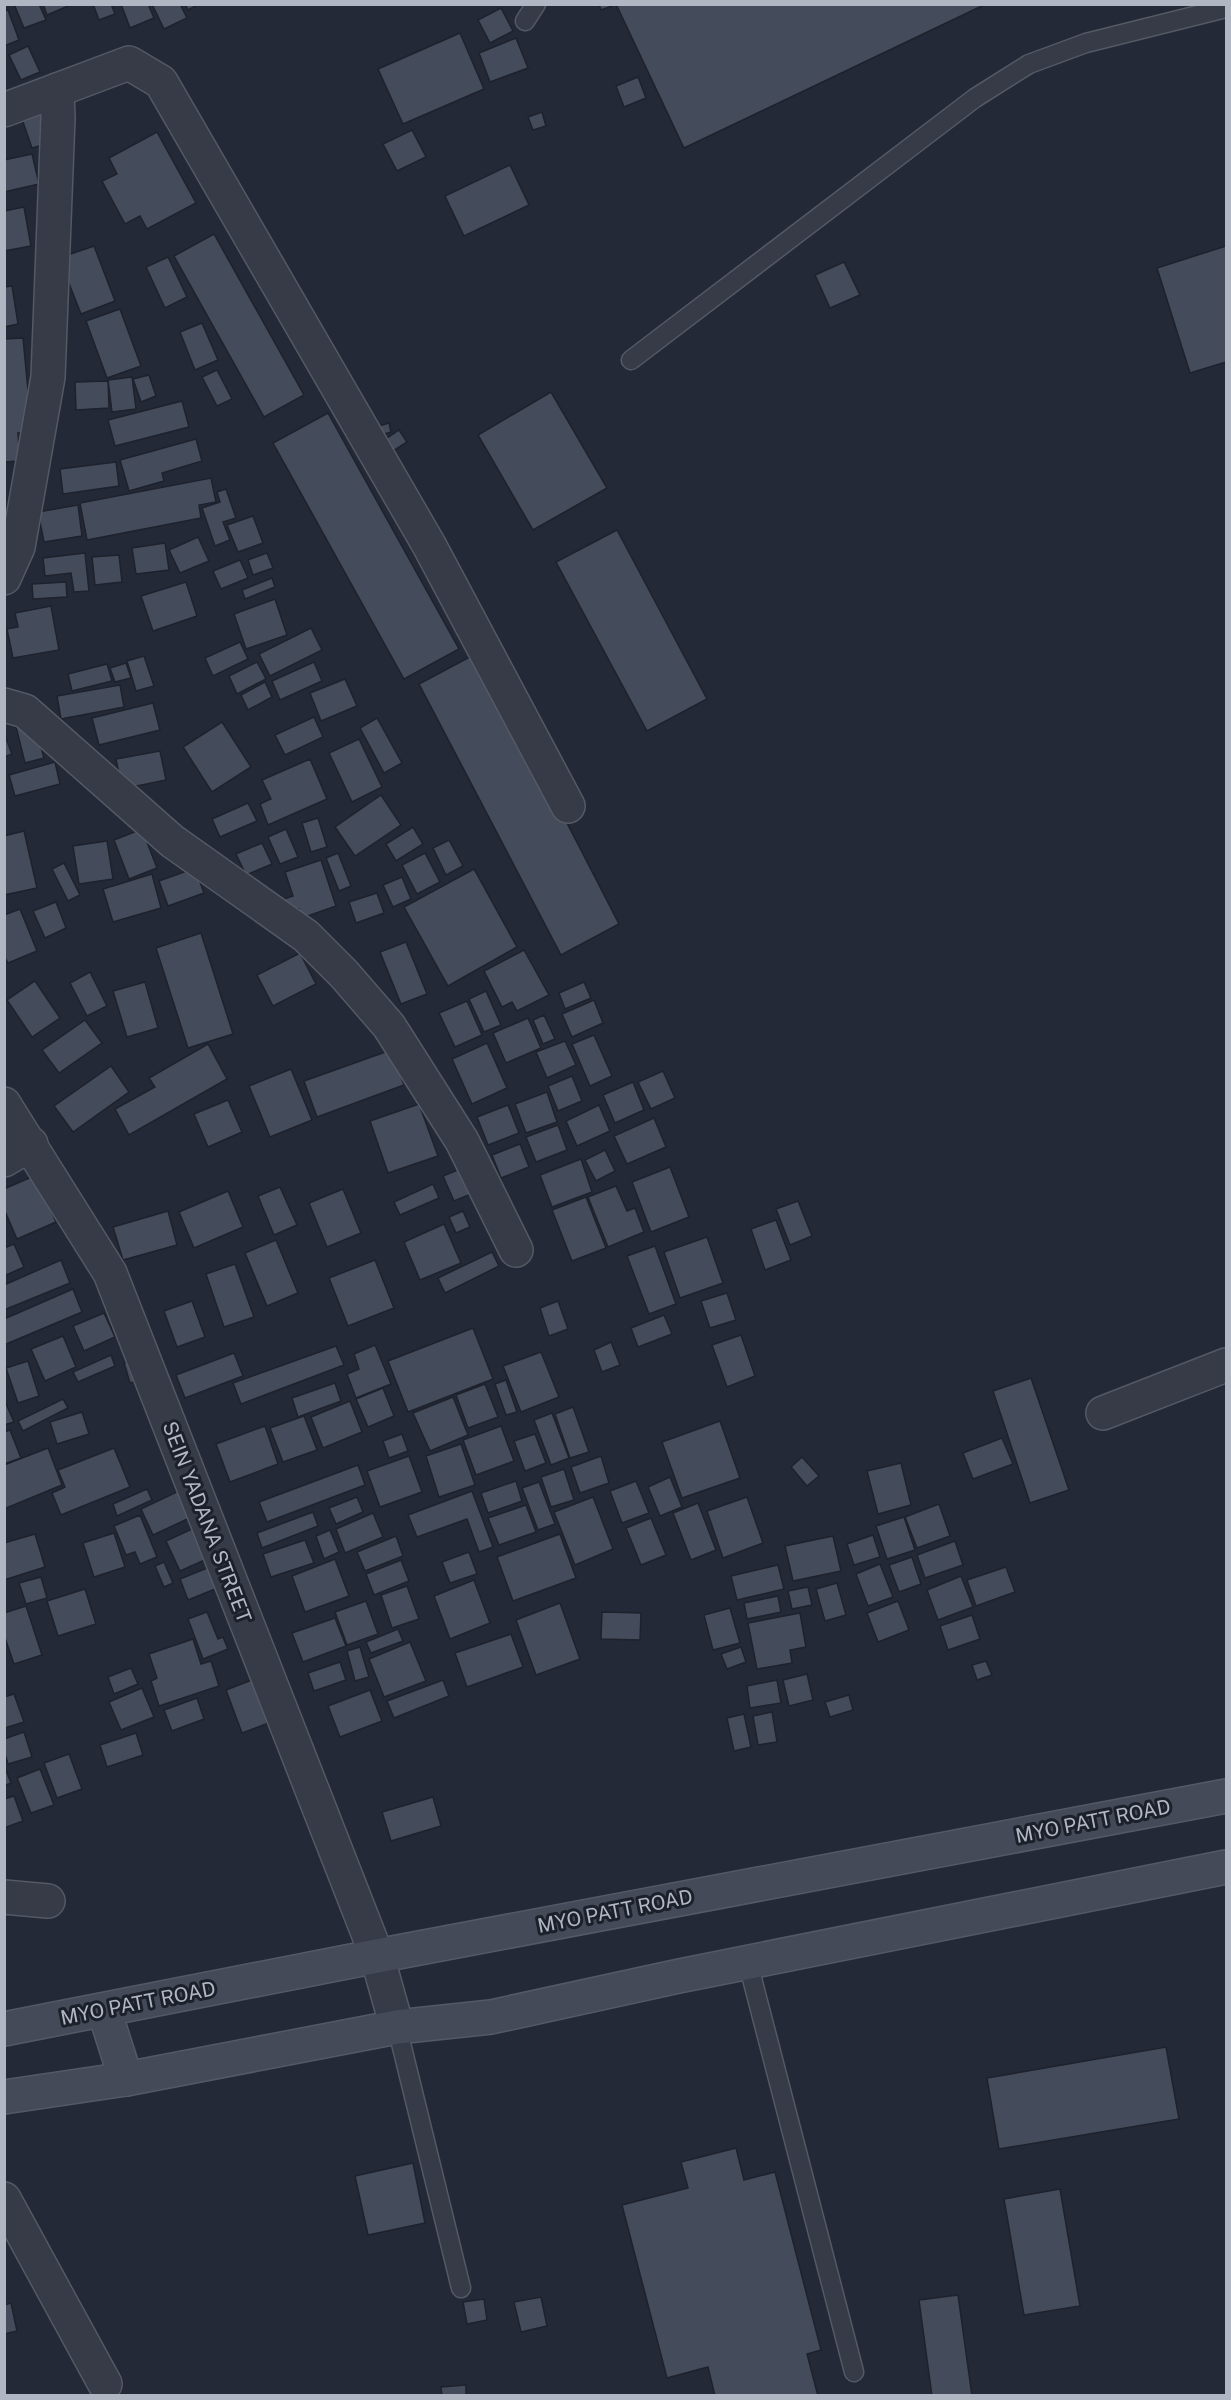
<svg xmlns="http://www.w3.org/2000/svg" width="1231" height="2400" font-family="'Public Sans',sans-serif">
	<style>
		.building { fill: #444b5b; stroke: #1e222d; stroke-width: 1.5 }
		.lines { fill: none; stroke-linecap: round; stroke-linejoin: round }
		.service-casing { stroke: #545964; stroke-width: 21 }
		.minor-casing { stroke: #545964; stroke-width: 36 }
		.secondary-casing { stroke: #545964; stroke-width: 36 }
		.service { stroke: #363b47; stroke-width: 18 }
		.minor { stroke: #363b47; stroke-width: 33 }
		.secondary { stroke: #454a59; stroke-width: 33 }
		.labels { text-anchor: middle; stroke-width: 6; stroke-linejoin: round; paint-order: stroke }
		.street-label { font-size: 20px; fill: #b1b6c3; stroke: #1c202b }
	</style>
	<rect width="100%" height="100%" fill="#232936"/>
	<g class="building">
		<path d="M14,4H39L46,20L24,28Z"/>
		<path d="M43,4H73L47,15Z"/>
		<path d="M93,4H111L115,14L99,20Z"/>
		<path d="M121,4H148L154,18L130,28Z"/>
		<path d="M152,4H180L187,18L164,29Z"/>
		<path d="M185,4H199L188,10Z"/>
		<path d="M599,4H611L612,6L601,10Z"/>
		<path d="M616,4H986L684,148Z"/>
		<path d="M501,8L513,31L490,43L478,20Z"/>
		<path d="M8,10L19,40L4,46V11Z"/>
		<path d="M460,33L484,89L403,124L378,69Z"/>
		<path d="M516,38L528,68L490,82L479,53Z"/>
		<path d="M28,46L40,72L21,80L9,55Z"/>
		<path d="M638,77L646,98L624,107L616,86Z"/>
		<path d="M40,112L50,143L32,148L22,119Z"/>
		<path d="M542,112L546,126L533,130L528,117Z"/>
		<path d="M412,130L426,157L397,171L383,144Z"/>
		<path d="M157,132L196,203L147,229L140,216L125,224L102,181L117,174L109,158Z"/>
		<path d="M32,154L39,184L4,192V160Z"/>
		<path d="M510,165L529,205L464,236L445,196Z"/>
		<path d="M24,207L31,246L4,251V211Z"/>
		<path d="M214,234L304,395L264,417L174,256Z"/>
		<path d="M94,246L115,301L81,314L59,258Z"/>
		<path d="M1226,246V362L1190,373L1157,268Z"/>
		<path d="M168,257L187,297L165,308L146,267Z"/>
		<path d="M844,262L860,295L830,308L815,275Z"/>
		<path d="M12,286L18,324L4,327V287Z"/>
		<path d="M120,309L141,366L107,378L86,321Z"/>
		<path d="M202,323L218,360L195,370L180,332Z"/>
		<path d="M23,338L32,432L18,433L20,461L4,462V339Z"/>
		<path d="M217,370L232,399L217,406L202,377Z"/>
		<path d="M149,375L156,396L141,402L133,379Z"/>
		<path d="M132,377L136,409L112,412L108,380Z"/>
		<path d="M108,381L109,408L76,410L75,382Z"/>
		<path d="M551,392L607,488L533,530L478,435Z"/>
		<path d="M182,401L189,427L115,446L108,420Z"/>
		<path d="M328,413L459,649L404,679L273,443Z"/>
		<path d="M389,423L391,432L381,435L379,426Z"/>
		<path d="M399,430L407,442L387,455L380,443Z"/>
		<path d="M196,439L202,461L162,473L164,481L129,491L120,460Z"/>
		<path d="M116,462L119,486L63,494L60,469Z"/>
		<path d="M211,478L216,502L199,505L201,518L87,540L80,503Z"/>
		<path d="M226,489L236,518L223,522L230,540L215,546L202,508L220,502L217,492Z"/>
		<path d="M78,505L82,536L44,542L38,512Z"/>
		<path d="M253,516L263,543L238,552L227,525Z"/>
		<path d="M617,530L707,699L647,731L556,562Z"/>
		<path d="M198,537L209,561L180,573L169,550Z"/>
		<path d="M165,543L169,570L136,574L132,548Z"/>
		<path d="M85,553L89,591L74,592L71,573L45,576L43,558Z"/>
		<path d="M267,553L273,568L253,575L248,560Z"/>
		<path d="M119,555L122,582L95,585L92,557Z"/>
		<path d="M240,560L248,578L221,589L213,571Z"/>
		<path d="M272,578L275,587L245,599L242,590Z"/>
		<path d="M66,582L67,597L33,599L32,584Z"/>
		<path d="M186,582L197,616L153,631L141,596Z"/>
		<path d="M275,599L287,635L246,649L234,614Z"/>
		<path d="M51,606L59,650L13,658L7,629L18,627L15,613Z"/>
		<path d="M311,628L322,650L270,676L259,654Z"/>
		<path d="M240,642L248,659L213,676L205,658Z"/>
		<path d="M479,652L619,924L561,955L419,684Z"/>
		<path d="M144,656L154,686L136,691L127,661Z"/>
		<path d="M257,662L266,679L237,694L229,676Z"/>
		<path d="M314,662L322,681L280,700L272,681Z"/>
		<path d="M126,663L131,678L115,682L110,668Z"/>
		<path d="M107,664L112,681L72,691L68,674Z"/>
		<path d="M345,679L357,706L321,721L310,693Z"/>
		<path d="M265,682L272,697L248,710L241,695Z"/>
		<path d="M120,685L124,707L61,719L57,696Z"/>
		<path d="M153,703L160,730L99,745L92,718Z"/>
		<path d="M314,717L323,737L285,755L275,735Z"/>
		<path d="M377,718L402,763L384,773L360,728Z"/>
		<path d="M34,722L44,758L25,763L16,727Z"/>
		<path d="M222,722L251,767L212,792L183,747Z"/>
		<path d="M4,733L12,754L4,757Z"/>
		<path d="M359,739L382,787L352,802L329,753Z"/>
		<path d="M160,751L166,780L122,789L116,759Z"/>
		<path d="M310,759L327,799L268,825L260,804L271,799L262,780Z"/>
		<path d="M55,762L60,784L15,796L9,775Z"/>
		<path d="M381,795L401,825L355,856L335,827Z"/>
		<path d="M248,803L257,821L220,837L212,819Z"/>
		<path d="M318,818L327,847L311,852L302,823Z"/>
		<path d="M413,827L423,844L396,861L386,844Z"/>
		<path d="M142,829L157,868L129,879L114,840Z"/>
		<path d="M286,829L298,857L280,864L268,837Z"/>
		<path d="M24,831L37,888L4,895V836Z"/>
		<path d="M449,840L463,866L446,875L433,848Z"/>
		<path d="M107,841L113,879L79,884L73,846Z"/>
		<path d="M262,843L272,864L246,875L236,854Z"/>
		<path d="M338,853L351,886L339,891L326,858Z"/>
		<path d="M425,853L440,882L417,894L402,865Z"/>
		<path d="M321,860L336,906L302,918L299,909L288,912L284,899L293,896L285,872Z"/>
		<path d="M64,863L80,895L68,901L52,869Z"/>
		<path d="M195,868L204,893L168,906L159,881Z"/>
		<path d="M474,869L517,947L448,986L404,907Z"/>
		<path d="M152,874L161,908L113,922L103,889Z"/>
		<path d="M402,877L411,899L393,907L383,885Z"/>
		<path d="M377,893L384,913L356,923L349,902Z"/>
		<path d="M56,902L66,928L45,938L33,911Z"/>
		<path d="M20,909L37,951L8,963L4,956V915Z"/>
		<path d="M201,933L233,1034L188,1048L156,948Z"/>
		<path d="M406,942L427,994L401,1004L380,952Z"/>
		<path d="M524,950L549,995L517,1011L512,1002L502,1007L484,971Z"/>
		<path d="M300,953L316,984L273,1006L257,975Z"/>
		<path d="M90,972L107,1006L87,1016L70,983Z"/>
		<path d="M35,981L60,1018L32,1037L7,1000Z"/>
		<path d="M145,982L158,1028L127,1037L113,991Z"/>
		<path d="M584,982L591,998L565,1009L559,993Z"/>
		<path d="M486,991L501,1025L484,1032L469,999Z"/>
		<path d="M594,1000L603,1023L572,1037L562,1014Z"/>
		<path d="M467,1001L482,1035L455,1047L439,1013Z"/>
		<path d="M544,1015L555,1039L543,1044L533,1020Z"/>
		<path d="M528,1018L541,1048L506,1063L493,1033Z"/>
		<path d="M85,1020L102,1043L59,1073L42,1050Z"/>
		<path d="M594,1035L612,1076L590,1086L572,1044Z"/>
		<path d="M565,1041L576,1065L547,1078L536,1052Z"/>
		<path d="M487,1043L507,1088L472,1104L452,1059Z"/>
		<path d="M208,1044L227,1079L129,1135L115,1109L155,1087L149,1078Z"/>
		<path d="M391,1050L404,1085L317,1117L304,1081Z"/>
		<path d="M111,1066L129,1092L73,1132L54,1106Z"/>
		<path d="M291,1069L312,1120L270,1137L249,1086Z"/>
		<path d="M663,1071L675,1098L651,1109L638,1082Z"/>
		<path d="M572,1076L582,1101L558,1111L548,1086Z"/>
		<path d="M633,1082L644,1110L615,1123L603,1095Z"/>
		<path d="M547,1092L557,1122L526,1133L515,1104Z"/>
		<path d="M228,1100L242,1132L208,1147L194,1114Z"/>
		<path d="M419,1104L438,1156L388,1173L370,1121Z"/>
		<path d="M508,1105L519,1133L488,1145L477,1117Z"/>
		<path d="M599,1105L610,1131L577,1146L566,1121Z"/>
		<path d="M654,1118L666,1147L627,1164L614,1136Z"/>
		<path d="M558,1125L567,1150L536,1162L526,1137Z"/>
		<path d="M520,1144L529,1167L501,1178L492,1155Z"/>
		<path d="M605,1150L615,1171L596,1181L585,1160Z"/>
		<path d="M581,1159L592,1192L552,1207L540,1175Z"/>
		<path d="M465,1167L476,1192L454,1201L443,1176Z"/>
		<path d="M670,1167L689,1217L651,1232L632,1182Z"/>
		<path d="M36,1175L56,1222L17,1239L4,1209V1189Z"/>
		<path d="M433,1184L439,1198L400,1215L394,1202Z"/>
		<path d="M616,1186L627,1211L635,1208L644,1232L608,1247L588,1197Z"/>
		<path d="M280,1187L297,1225L274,1235L258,1196Z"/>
		<path d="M343,1189L361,1233L327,1247L309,1203Z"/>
		<path d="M228,1191L243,1227L194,1248L179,1212Z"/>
		<path d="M586,1197L606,1248L572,1261L552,1210Z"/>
		<path d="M798,1201L812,1236L790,1245L776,1209Z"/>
		<path d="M168,1211L177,1245L123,1260L113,1227Z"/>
		<path d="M463,1211L470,1227L456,1233L449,1217Z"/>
		<path d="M776,1220L791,1260L765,1270L751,1229Z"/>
		<path d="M444,1224L461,1263L420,1280L404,1242Z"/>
		<path d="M707,1237L723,1283L680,1298L664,1252Z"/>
		<path d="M276,1240L298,1293L267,1306L245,1253Z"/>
		<path d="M14,1244L24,1267L4,1276V1248Z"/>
		<path d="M655,1246L676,1304L649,1314L627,1256Z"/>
		<path d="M492,1252L499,1266L445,1293L438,1278Z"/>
		<path d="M61,1260L70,1283L4,1310V1285Z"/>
		<path d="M375,1260L394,1308L348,1326L329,1278Z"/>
		<path d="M235,1264L254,1317L224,1327L206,1274Z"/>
		<path d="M73,1289L82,1312L4,1345V1319Z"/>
		<path d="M727,1293L736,1320L710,1328L701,1301Z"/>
		<path d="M192,1301L205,1337L177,1347L164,1311Z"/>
		<path d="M558,1301L568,1329L549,1336L540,1308Z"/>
		<path d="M104,1313L115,1337L84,1351L73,1326Z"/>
		<path d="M664,1315L672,1334L638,1347L631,1328Z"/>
		<path d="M473,1328L493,1379L408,1412L388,1361Z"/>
		<path d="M741,1335L755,1376L727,1387L712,1345Z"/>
		<path d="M63,1336L76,1367L45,1381L31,1349Z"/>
		<path d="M611,1342L620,1365L602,1372L594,1350Z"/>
		<path d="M375,1345L391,1384L356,1398L347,1374L359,1369L354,1354Z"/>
		<path d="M336,1346L344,1365L241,1404L233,1383Z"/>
		<path d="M541,1352L559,1397L521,1412L503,1366Z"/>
		<path d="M234,1353L243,1376L185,1398L176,1375Z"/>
		<path d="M111,1355L115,1366L78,1382L73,1372Z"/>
		<path d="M136,1360L143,1379L130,1383L124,1363Z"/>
		<path d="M28,1361L39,1396L18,1403L6,1368Z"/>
		<path d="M1031,1378L1069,1490L1030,1503L993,1391Z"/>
		<path d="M506,1380L517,1412L506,1415L495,1384Z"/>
		<path d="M335,1383L341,1401L298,1417L292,1398Z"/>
		<path d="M485,1384L498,1417L468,1428L456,1395Z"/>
		<path d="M383,1388L394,1416L368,1427L356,1399Z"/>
		<path d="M453,1397L468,1435L430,1451L413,1413Z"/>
		<path d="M4,1399L14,1422L4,1425Z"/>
		<path d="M63,1399L68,1408L23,1431L18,1421Z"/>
		<path d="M350,1401L362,1432L323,1448L311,1417Z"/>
		<path d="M573,1407L589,1452L570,1458L555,1414Z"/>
		<path d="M82,1412L89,1434L57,1444L50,1422Z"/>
		<path d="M552,1413L569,1458L551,1465L534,1420Z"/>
		<path d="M304,1416L317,1450L283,1462L270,1428Z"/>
		<path d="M720,1421L740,1478L682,1498L662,1442Z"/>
		<path d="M265,1426L278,1464L230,1482L216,1444Z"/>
		<path d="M501,1426L514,1461L476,1475L463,1440Z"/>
		<path d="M10,1430L21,1458L4,1464V1432Z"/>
		<path d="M402,1434L408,1451L389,1458L383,1441Z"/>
		<path d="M535,1434L546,1463L525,1471L514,1441Z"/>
		<path d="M1002,1438L1013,1464L973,1479L963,1453Z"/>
		<path d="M461,1444L475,1485L439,1497L426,1456Z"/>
		<path d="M48,1448L62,1485L4,1509V1465Z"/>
		<path d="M114,1448L130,1487L61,1515L52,1493L65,1487L58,1470Z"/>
		<path d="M409,1456L422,1492L380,1507L367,1471Z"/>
		<path d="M601,1456L609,1483L580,1493L571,1467Z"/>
		<path d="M802,1457L819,1476L807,1486L791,1467Z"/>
		<path d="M901,1463L911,1505L878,1514L867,1471Z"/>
		<path d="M358,1465L365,1485L267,1522L259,1502Z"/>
		<path d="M564,1469L574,1500L551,1507L541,1477Z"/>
		<path d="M670,1477L682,1507L660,1516L648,1487Z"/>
		<path d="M516,1481L522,1501L488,1513L481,1493Z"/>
		<path d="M636,1481L649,1513L622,1523L610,1491Z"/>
		<path d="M539,1482L555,1524L538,1530L522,1488Z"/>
		<path d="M185,1488L196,1515L153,1535L141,1509Z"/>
		<path d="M147,1489L152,1500L117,1516L113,1504Z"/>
		<path d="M472,1491L493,1547L479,1552L467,1519L417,1537L408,1515Z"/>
		<path d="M357,1497L363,1512L336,1524L329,1508Z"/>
		<path d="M593,1497L613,1549L575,1565L554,1512Z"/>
		<path d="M747,1497L763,1543L723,1558L707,1511Z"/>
		<path d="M698,1503L716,1550L691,1560L673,1513Z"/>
		<path d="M939,1504L950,1536L917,1548L905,1517Z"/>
		<path d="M526,1505L536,1532L499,1545L488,1518Z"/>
		<path d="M313,1512L318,1526L262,1548L257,1533Z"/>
		<path d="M373,1513L383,1537L345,1553L336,1529Z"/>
		<path d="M140,1515L157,1557L140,1564L135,1552L126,1555L114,1526Z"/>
		<path d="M904,1517L915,1550L887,1559L876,1526Z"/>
		<path d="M651,1518L666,1555L641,1565L626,1528Z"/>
		<path d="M192,1529L207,1559L180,1571L166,1541Z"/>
		<path d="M330,1530L339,1552L324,1559L316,1536Z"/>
		<path d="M114,1533L125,1567L94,1577L83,1543Z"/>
		<path d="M35,1534L45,1567L4,1580V1543Z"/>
		<path d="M560,1534L576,1578L513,1601L497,1557Z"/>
		<path d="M873,1535L880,1557L854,1565L847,1544Z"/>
		<path d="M396,1536L403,1556L365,1571L357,1552Z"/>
		<path d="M833,1536L841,1571L793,1581L785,1546Z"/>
		<path d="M305,1540L314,1563L271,1577L263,1554Z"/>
		<path d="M955,1541L963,1565L925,1578L917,1555Z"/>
		<path d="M469,1552L477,1574L450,1583L442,1562Z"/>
		<path d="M912,1557L921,1584L899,1592L889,1565Z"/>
		<path d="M335,1559L349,1596L305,1612L292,1576Z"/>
		<path d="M401,1560L409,1581L374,1595L366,1574Z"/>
		<path d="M164,1562L173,1583L164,1587L155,1566Z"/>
		<path d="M217,1564L225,1585L188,1600L180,1579Z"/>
		<path d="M880,1564L893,1597L868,1606L856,1574Z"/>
		<path d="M778,1565L784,1589L737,1600L731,1576Z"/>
		<path d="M1006,1567L1015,1592L976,1606L967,1580Z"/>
		<path d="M961,1576L973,1607L938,1620L927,1590Z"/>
		<path d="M41,1577L47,1598L26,1604L19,1583Z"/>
		<path d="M474,1580L490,1623L450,1639L434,1596Z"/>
		<path d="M837,1583L846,1615L825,1621L816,1589Z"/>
		<path d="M407,1586L419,1619L392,1628L381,1595Z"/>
		<path d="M808,1587L812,1605L792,1609L788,1591Z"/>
		<path d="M85,1589L96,1624L58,1636L47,1601Z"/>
		<path d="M778,1596L781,1612L747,1619L744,1603Z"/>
		<path d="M366,1601L378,1634L347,1645L335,1612Z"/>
		<path d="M898,1601L909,1630L878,1642L867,1613Z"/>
		<path d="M560,1603L580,1659L536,1675L516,1620Z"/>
		<path d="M26,1606L42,1655L14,1664L4,1635V1613Z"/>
		<path d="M730,1608L740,1643L713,1650L704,1615Z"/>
		<path d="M207,1612L218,1639L223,1637L228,1649L203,1659L188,1619Z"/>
		<path d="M602,1612L641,1613L640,1640L601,1639Z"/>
		<path d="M800,1613L806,1647L790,1650L792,1663L757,1669L748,1623Z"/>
		<path d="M972,1615L980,1639L948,1650L940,1626Z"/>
		<path d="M335,1618L346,1646L303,1662L292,1633Z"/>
		<path d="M398,1629L403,1641L371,1653L366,1642Z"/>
		<path d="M511,1634L523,1667L467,1687L455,1653Z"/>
		<path d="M193,1639L201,1664L211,1661L219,1686L159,1706L151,1681L157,1678L149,1654Z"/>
		<path d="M410,1642L426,1681L384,1697L369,1659Z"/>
		<path d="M360,1647L369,1677L355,1681L347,1651Z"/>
		<path d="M741,1647L746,1662L727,1669L721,1654Z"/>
		<path d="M986,1661L992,1675L977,1680L972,1665Z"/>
		<path d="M340,1662L346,1680L314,1691L308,1673Z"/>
		<path d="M131,1668L138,1684L114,1694L108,1677Z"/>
		<path d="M807,1674L813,1700L789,1706L783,1680Z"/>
		<path d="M257,1678L274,1721L242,1733L226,1690Z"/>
		<path d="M443,1680L449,1696L394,1718L387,1701Z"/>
		<path d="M777,1680L781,1703L750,1708L747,1686Z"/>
		<path d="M142,1688L154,1717L121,1730L109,1702Z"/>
		<path d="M370,1690L382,1721L340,1737L328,1706Z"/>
		<path d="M14,1694L24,1722L5,1728L4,1697Z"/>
		<path d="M849,1695L853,1710L830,1717L825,1702Z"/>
		<path d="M197,1698L204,1719L172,1731L164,1710Z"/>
		<path d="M772,1712L777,1742L758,1745L753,1716Z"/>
		<path d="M744,1714L751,1747L734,1751L727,1718Z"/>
		<path d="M24,1732L32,1757L8,1764L4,1751V1739Z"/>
		<path d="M136,1733L143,1755L107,1767L100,1745Z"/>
		<path d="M69,1754L82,1789L57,1798L44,1763Z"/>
		<path d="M4,1765L11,1783L4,1786Z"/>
		<path d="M40,1769L54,1805L31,1813L17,1778Z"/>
		<path d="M14,1796L23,1821L4,1828V1799Z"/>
		<path d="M433,1797L441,1826L391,1841L382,1812Z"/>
		<path d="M1166,2047L1179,2119L999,2149L987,2078Z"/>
		<path d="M736,2148L744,2180L775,2172L821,2350L807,2354L818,2396H715L708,2367L667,2378L622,2205L688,2188L681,2162Z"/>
		<path d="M413,2163L425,2223L368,2235L355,2176Z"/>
		<path d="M1060,2189L1080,2306L1024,2315L1004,2199Z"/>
		<path d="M958,2295L972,2396H932L919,2300Z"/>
		<path d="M541,2297L547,2326L521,2332L514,2302Z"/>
		<path d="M484,2299L487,2320L467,2324L463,2302Z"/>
		<path d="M11,2303L17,2331L4,2334V2305Z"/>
		<path d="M466,2385V2396H442L441,2387Z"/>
	</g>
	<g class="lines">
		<g class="service-casing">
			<g id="service">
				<path d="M525,21L536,4"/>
				<path d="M631,360L975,98L1029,64L1086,43L1226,8"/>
				<path d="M748,1963L854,2372"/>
				<path d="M397,2027L461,2288"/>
			</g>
		</g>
		<g class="minor-casing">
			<g id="minor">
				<path d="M4,110L129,63L161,82L429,545L568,806"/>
				<path d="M4,578L18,547L48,377L58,118L57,90"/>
				<path d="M4,705L25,711L172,841L306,936L344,974L389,1026L462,1141L516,1250"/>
				<path d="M4,1104L110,1273L377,1956L397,2027"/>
				<path d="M4,1160L31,1144"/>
				<path d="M1103,1413L1226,1365"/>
				<path d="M4,1897L48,1901"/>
				<path d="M4,2199L105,2384"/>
			</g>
		</g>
		<g class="secondary-casing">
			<g id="secondary">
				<path d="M104,2010L126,2079"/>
				<path d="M4,2029L377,1956L1226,1796"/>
				<path d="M4,2097L126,2079L397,2027L491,2017L679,1976L1226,1867"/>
			</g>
		</g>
		<use href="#service" class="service"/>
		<use href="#minor" class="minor"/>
		<use href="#secondary" class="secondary"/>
	</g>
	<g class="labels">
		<g class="street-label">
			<text transform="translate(207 1522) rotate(69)" y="7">SEIN YADANA STREET</text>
			<text transform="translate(1093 1821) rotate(-11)" y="7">MYO PATT ROAD</text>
			<text transform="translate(615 1911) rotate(-11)" y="7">MYO PATT ROAD</text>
			<text transform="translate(138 2003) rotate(-11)" y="7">MYO PATT ROAD</text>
		</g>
	</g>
	<rect width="1231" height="2400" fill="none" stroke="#b1b6c3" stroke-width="12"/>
</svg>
